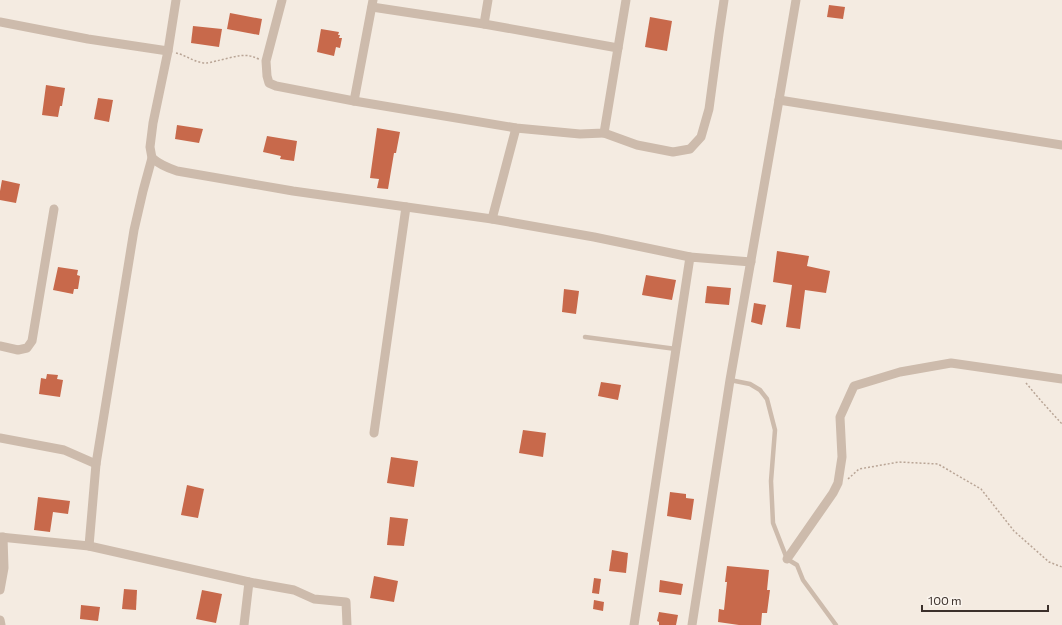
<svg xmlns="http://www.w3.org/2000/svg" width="1062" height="625" font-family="Commissioner,sans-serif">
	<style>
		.building { fill: #c8694b }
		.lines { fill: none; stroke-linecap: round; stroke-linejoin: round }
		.path { stroke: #b9a596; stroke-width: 1.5; stroke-dasharray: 2 2; stroke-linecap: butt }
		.lane { stroke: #cdbbac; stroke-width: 4.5 }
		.street { stroke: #cdbbac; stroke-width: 9 }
	</style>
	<rect width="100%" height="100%" fill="#f4ebe1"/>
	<g class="building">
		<path d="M829,5L845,7L843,19L827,17Z"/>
		<path d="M230,13L262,19L259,35L227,29Z"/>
		<path d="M650,17L672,21L667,51L645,47Z"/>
		<path d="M193,26L222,29L219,47L191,43Z"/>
		<path d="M321,29L339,32L338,35H340L339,38H342L340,48L336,47L334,56L317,52Z"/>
		<path d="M46,85L65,88L62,106H60L58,117L42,115Z"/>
		<path d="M98,98L113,100L109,122L94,119Z"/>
		<path d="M177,125L203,129L199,143L175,139Z"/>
		<path d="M377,128L400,132L396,153H394L388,189L377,188L379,179L370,178Z"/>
		<path d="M267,136L297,141L294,161L280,159L281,156L263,152Z"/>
		<path d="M2,180L20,184L16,203L0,200V191Z"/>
		<path d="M777,251L809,256L807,266L830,271L826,293L805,290L800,329L786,327L792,285L773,282Z"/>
		<path d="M58,267L78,270L77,275L80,276L78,289H74L73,294L53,290Z"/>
		<path d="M646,275L676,280L672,300L642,295Z"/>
		<path d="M707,286L731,288L729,305L705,303Z"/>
		<path d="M564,289L579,291L576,314L562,312Z"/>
		<path d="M754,303L766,305L762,325L751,322Z"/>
		<path d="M47,374L58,375L57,379L63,380L60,397L39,394L41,378L46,379Z"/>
		<path d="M601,382L621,385L618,400L598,396Z"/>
		<path d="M523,430L546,433L543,457L519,453Z"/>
		<path d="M391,457L418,461L414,487L387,483Z"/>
		<path d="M187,485L204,489L198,518L181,515Z"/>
		<path d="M670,492L686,494V498L694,499L691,520L667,516Z"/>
		<path d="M38,497L70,501L68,514L53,512L50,532L34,530Z"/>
		<path d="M390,517L408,519L404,546L387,545Z"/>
		<path d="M612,550L628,553L626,573L609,571Z"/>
		<path d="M727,566L769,570L767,590H770L767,613H762L761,625H739L718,622L719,609L724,610L727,582H725Z"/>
		<path d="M374,576L398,581L394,602L370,598Z"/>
		<path d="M594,578L601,579L599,594L592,593Z"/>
		<path d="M660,580L683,584L681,595L659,592Z"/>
		<path d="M124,589L137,590L136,610L122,609Z"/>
		<path d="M202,590L222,594L216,623L196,619Z"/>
		<path d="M594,600L604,602L603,611L593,609Z"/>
		<path d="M81,605L100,607L98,621L80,619Z"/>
		<path d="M659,612L678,615L676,625H659V622L657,621Z"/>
	</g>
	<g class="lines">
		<g class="path">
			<path d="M176,53C186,55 195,63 206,63C217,62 240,53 250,56C253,56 255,58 259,59"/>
			<path d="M1026,383L1042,402L1062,424"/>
			<path d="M848,479L859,469L899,462L938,464L981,489L1014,531L1049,562L1062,567"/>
		</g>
		<g class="lane">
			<path d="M585,337L676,349"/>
			<path d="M730,380L750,384L760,390L767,399L775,430L771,481L773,523L787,559L797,565L803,580L836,625"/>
		</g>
		<g class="street">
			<path d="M282,0L266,61L267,76L269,83L276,86L354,101L516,128L580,134L604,133L618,48L484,24L372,7"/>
			<path d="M0,22L88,39L168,51"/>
			<path d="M484,24L488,0"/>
			<path d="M618,48L626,0"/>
			<path d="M779,100L1062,145"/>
			<path d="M354,101L373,0"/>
			<path d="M604,133L637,145L673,152L690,149L701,137L709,109L719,34L724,0"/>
			<path d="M152,158C160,165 168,168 177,171L293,191L492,219L594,237L690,257"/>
			<path d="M492,219L516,128"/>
			<path d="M0,346L18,350L27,348L32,341L54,209"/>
			<path d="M374,433L406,207"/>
			<path d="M0,438L64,450L96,464"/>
			<path d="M0,537L89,546L249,582L294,590L314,599L346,602L347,625"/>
			<path d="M89,546L96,464L134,230L143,191L152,158L150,147L153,123L168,51L176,0"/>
			<path d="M787,559L833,493L838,483L842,457L840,417L854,386L900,372L951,363L1062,379"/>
			<path d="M0,590L4,568L3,537"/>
			<path d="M0,620L1,625"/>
			<path d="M244,625L249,582"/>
			<path d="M634,625L690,257L751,262"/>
			<path d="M692,625L730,380L779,100L796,0"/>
		</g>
	</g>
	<path d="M922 605v6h126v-6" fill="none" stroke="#3b302b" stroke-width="2"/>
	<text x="928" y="605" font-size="12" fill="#3b302b" stroke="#fbf5ee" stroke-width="3" paint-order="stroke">100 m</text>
</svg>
